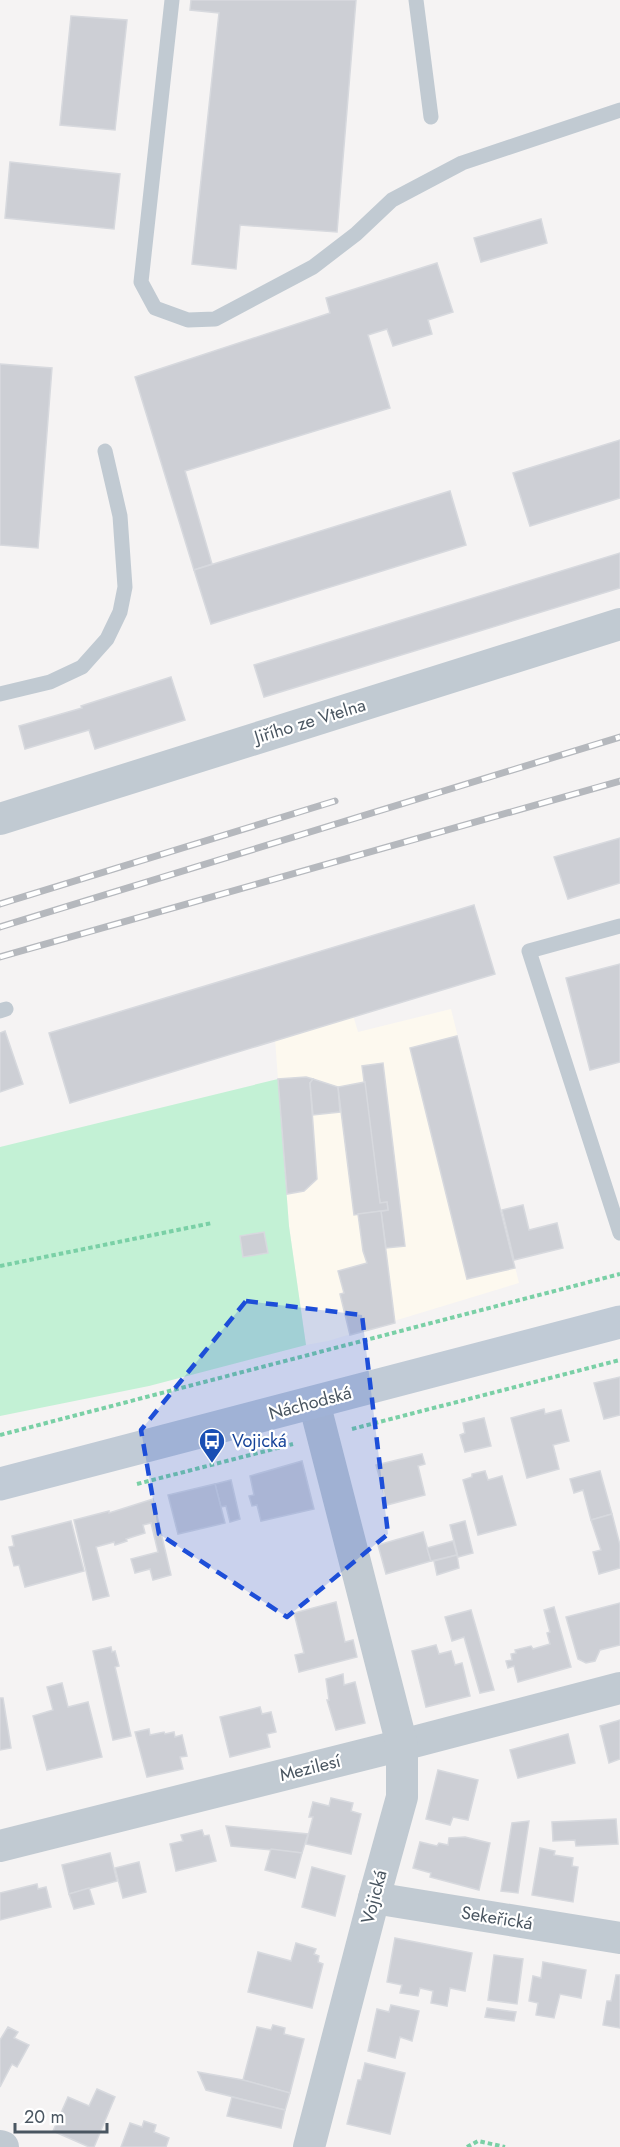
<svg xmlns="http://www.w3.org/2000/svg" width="620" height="2147" font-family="Jost,sans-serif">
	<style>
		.commercial { fill: #fdf9ef }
		.green { fill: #c3f1d5 }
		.building { fill: #cdcfd5; stroke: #d7d9de; stroke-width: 1.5 }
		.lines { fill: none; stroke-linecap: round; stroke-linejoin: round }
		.path { stroke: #7ad0a6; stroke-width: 4; stroke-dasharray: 4.5 3; stroke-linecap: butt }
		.service { stroke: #c1cad2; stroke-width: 15 }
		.minor { stroke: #c1cad2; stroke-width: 32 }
		.secondary { stroke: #c1cbd6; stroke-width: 33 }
		.rail-casing { stroke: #b5b8bd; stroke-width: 7 }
		.rail { stroke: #fff; stroke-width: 4.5; stroke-dasharray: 14; stroke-linecap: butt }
		.marked { fill: #1d4ed8; fill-opacity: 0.2; stroke: #1d4ed8; stroke-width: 4.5; stroke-dasharray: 12 8; stroke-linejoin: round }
		.labels { text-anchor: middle; stroke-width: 4.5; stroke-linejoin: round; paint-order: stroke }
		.street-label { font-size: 18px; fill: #4a5661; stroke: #fff }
		.transit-label { font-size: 18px; fill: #164399; stroke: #fff; text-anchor: start }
	</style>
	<rect width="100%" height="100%" fill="#f5f3f3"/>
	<path class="commercial" d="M451,1009L519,1283L328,1341L306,1345L289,1226L275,1039L353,1015L358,1032Z"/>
	<path class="green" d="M278,1079L289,1226L306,1345L149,1386L0,1416V1147Z"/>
	<g class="building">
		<path d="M191,0H356L337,232L240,225L236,269L192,264L219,13L190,10Z"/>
		<path d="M71,16L127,20L115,130L60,125Z"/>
		<path d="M10,162L120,174L114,229L5,218Z"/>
		<path d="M541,219L547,243L481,262L474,238Z"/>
		<path d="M437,263L453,312L428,320L432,334L393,346L387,329L368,335L390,408L185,471L212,564L194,570L135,377L330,313L326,298Z"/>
		<path d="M0,364L52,368L38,548L0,545Z"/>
		<path d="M620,440V498L530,526L513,473Z"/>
		<path d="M450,491L466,545L211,624L194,570Z"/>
		<path d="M620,553V588L264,697L254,665Z"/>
		<path d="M171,677L185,720L95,749L89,730L25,749L19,726L82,708L81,706Z"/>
		<path d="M620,838V883L568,899L554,857Z"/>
		<path d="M474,905L495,974L70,1103L49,1033Z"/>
		<path d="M620,964V1062L590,1070L566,978Z"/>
		<path d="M5,1031L23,1084L0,1092V1033Z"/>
		<path d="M457,1036L515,1268L467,1279L410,1048Z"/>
		<path d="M383,1063L405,1246L386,1248L381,1211L388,1210L387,1202L380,1203L362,1066Z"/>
		<path d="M306,1077L313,1079L310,1083L317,1179L304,1191L287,1194L278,1079Z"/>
		<path d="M313,1079L338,1087L340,1112L313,1115L310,1083Z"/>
		<path d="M365,1082L380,1203L387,1202L388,1210L354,1215L338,1087Z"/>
		<path d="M523,1205L529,1230L557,1223L563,1248L514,1260L502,1210Z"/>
		<path d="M381,1211L395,1323L350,1335L340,1294L344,1293L338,1271L367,1263L363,1251L358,1214Z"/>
		<path d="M264,1232L268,1253L243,1257L240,1236Z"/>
		<path d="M620,1377V1415L604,1419L594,1383Z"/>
		<path d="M544,1409L545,1414L561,1410L569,1441L553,1445L559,1469L527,1478L511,1418Z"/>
		<path d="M484,1418L491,1446L465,1452L460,1435L465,1433L463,1423Z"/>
		<path d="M422,1454L425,1464L418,1466L425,1495L387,1505L376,1465Z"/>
		<path d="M302,1461L314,1509L261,1521L257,1505L252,1506L249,1496L254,1495L250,1476Z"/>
		<path d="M485,1471L488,1480L502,1476L516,1525L478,1535L463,1480L472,1477V1474Z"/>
		<path d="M600,1471L612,1514L591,1520L583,1490L574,1493L570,1479Z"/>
		<path d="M231,1480L240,1519L230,1522L226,1506L221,1507L215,1484Z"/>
		<path d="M215,1484L225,1523L178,1534L168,1495Z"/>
		<path d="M153,1499L171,1575L153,1580L150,1569L135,1573L131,1559L158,1552L151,1523L143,1525L145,1533L126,1539L127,1541L115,1545L114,1542L96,1547L109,1596L93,1600L74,1520L109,1511V1513Z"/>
		<path d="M612,1514L620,1545V1568L599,1574L593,1552L601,1550L591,1520Z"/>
		<path d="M71,1521L84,1571L25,1587L19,1565L14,1566L9,1547L14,1546L12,1536Z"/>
		<path d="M465,1521L473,1553L458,1557L450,1525Z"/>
		<path d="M423,1532L431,1561L386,1574L378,1545Z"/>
		<path d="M453,1541L457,1555L431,1561L427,1548Z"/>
		<path d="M457,1555L459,1568L437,1575L434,1561Z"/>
		<path d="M336,1602L345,1642L353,1640L357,1657L299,1672L295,1655L304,1653L294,1613Z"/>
		<path d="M620,1603V1645L600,1650L595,1661L586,1663L578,1659L566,1617Z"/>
		<path d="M554,1607L571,1667L518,1682L514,1666L508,1668L506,1661L512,1660L511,1654L516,1653L515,1650L531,1646L533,1649L550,1644L547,1633L550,1632L544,1610Z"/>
		<path d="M471,1610L494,1690L480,1693L464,1637L452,1641L445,1617Z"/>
		<path d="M436,1645L439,1654L451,1651L455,1665L462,1663L470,1696L426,1707L412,1651Z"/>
		<path d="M111,1647L112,1652L115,1651L119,1666L115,1667L131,1736L113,1740L93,1651Z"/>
		<path d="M343,1674L344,1685L355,1682L365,1723L336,1730L327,1700H329L326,1679Z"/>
		<path d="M62,1683L68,1707L88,1702L102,1757L47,1770L33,1716L53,1710L47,1687Z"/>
		<path d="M0,1698H3L11,1748L0,1750Z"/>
		<path d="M260,1707L262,1714L271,1712L276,1732L267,1734L270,1747L230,1757L220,1717Z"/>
		<path d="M620,1720V1759L609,1763L600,1726Z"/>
		<path d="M149,1729L150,1735L164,1732L165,1734L174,1732L175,1737L182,1735L187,1756L180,1757L183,1769L147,1777L135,1732Z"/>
		<path d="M568,1734L575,1763L518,1778L510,1750Z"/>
		<path d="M438,1770L478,1780L468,1820L453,1817L450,1825L426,1819Z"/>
		<path d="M331,1798L353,1803L351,1811L361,1814L351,1854L306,1844L313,1817H309L313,1802L329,1806Z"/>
		<path d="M616,1819L618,1844L576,1846L575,1840L553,1841L552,1822Z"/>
		<path d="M529,1821L518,1893L501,1891L512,1823Z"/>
		<path d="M226,1826L308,1834L302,1853L231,1846Z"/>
		<path d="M202,1830L204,1836L209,1835L216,1861L176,1871L170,1844L183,1841L181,1835Z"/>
		<path d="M465,1837L490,1843L479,1890L430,1877L431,1873L413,1868L420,1842L437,1846L439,1843L448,1845L449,1838Z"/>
		<path d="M540,1848L555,1851L554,1855L573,1858L572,1866L578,1867L573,1902L532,1895Z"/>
		<path d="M271,1849L302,1853L295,1878L265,1870Z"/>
		<path d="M110,1853L117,1881L69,1894L62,1865Z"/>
		<path d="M139,1862L146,1892L123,1898L115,1868Z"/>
		<path d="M312,1867L345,1876L335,1916L302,1907Z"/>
		<path d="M37,1884L38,1889L46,1887L51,1907L0,1920V1893Z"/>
		<path d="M89,1888L94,1904L74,1909L69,1894Z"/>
		<path d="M395,1938L472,1953L465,1991L450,1988L447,2006L431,2003L433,1991L420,1988L418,1996L400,1993L402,1985L387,1982Z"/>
		<path d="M296,1943L316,1949L314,1954L319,1956L318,1962L323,1964L312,2008L248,1992L258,1952L291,1961Z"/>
		<path d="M494,1955L523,1959L517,2004L488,2000Z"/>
		<path d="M543,1962L586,1970L581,1998L560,1994L554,2018L536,2015L538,2003L529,2001L533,1976L541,1978Z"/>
		<path d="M616,1975H620V2028L603,2025L607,2001H611Z"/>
		<path d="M391,2005L419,2011L412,2041L400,2037L395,2058L368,2051L377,2009L389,2012Z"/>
		<path d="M487,2008L516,2012L514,2021L485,2017Z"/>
		<path d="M273,2025L285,2028L284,2034L304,2039L290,2093L243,2080L257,2027L271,2030Z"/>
		<path d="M8,2027L18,2032L14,2038L29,2045L17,2067L12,2064L0,2087V2040Z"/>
		<path d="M365,2063L405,2073L390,2134L347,2124L358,2080H361Z"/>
		<path d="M198,2072L243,2080L290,2093L285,2110L206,2090Z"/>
		<path d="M97,2089L115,2097L94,2147H89L53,2131L68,2097L89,2106Z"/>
		<path d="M232,2097L285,2110L281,2128L227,2116Z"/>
		<path d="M144,2121L156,2125L154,2132L169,2138L166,2147H121L130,2123L142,2127Z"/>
	</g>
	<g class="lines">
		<g class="path">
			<path d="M0,1266L212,1223"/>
			<path d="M352,1429L620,1360"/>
			<path d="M0,1435L620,1274"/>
			<path d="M137,1484L293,1444"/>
			<path d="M467,2147L478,2141L505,2147"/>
		</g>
		<g class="service">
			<path d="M172,0L141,282L155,308L188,320L215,319L313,267L356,234L392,200L462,163L620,110"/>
			<path d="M416,0L431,117"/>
			<path d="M0,694L50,682L82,667L107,639L120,612L125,587L120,516L105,451"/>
			<path d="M620,926L529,951L620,1233"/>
			<path d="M0,1011L6,1009"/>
		</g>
		<g class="minor">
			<path d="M0,819L620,624"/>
			<path d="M0,1846L402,1745L620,1688"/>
			<path d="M374,1898L620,1938"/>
			<path d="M0,2146L3,2147"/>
			<path d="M309,2147L374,1898L402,1797V1745L314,1402"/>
		</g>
		<path class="secondary" d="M0,1484L620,1322"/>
		<g class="rail-casing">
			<g id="rail">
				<path d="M0,904L335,801"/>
				<path d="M0,927L620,737"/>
				<path d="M0,957L620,781"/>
			</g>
		</g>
		<use href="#rail" class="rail"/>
	</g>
	<path class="marked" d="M246,1301L362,1315L388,1534L287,1617L159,1534L141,1430Z"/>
	<defs>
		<g id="bus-pin" transform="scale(1.35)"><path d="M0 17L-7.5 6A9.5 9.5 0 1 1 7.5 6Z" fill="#1a4fb4" stroke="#fff"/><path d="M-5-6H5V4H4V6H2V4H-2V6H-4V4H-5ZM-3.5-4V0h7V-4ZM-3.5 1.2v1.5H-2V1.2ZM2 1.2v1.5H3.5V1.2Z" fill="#fff"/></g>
	</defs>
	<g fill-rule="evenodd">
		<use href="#bus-pin" x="212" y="1441"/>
	</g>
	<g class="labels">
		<g class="street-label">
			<text transform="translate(310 721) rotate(-17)" y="6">Jiřího ze Vtelna</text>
			<text transform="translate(310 1403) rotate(-15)" y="6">Náchodská</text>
			<text transform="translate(310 1768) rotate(-14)" y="6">Mezilesí</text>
			<text transform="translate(374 1897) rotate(-75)" y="6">Vojická</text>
			<text transform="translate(497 1918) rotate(9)" y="6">Sekeřická</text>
		</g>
		<g class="transit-label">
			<text x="232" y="1447">Vojická</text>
		</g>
	</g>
	<path d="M15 2123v9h92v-9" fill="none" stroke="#4a5661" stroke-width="3"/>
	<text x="24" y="2123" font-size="18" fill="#4a5661" stroke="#ffffff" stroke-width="4.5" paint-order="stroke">20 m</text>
</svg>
